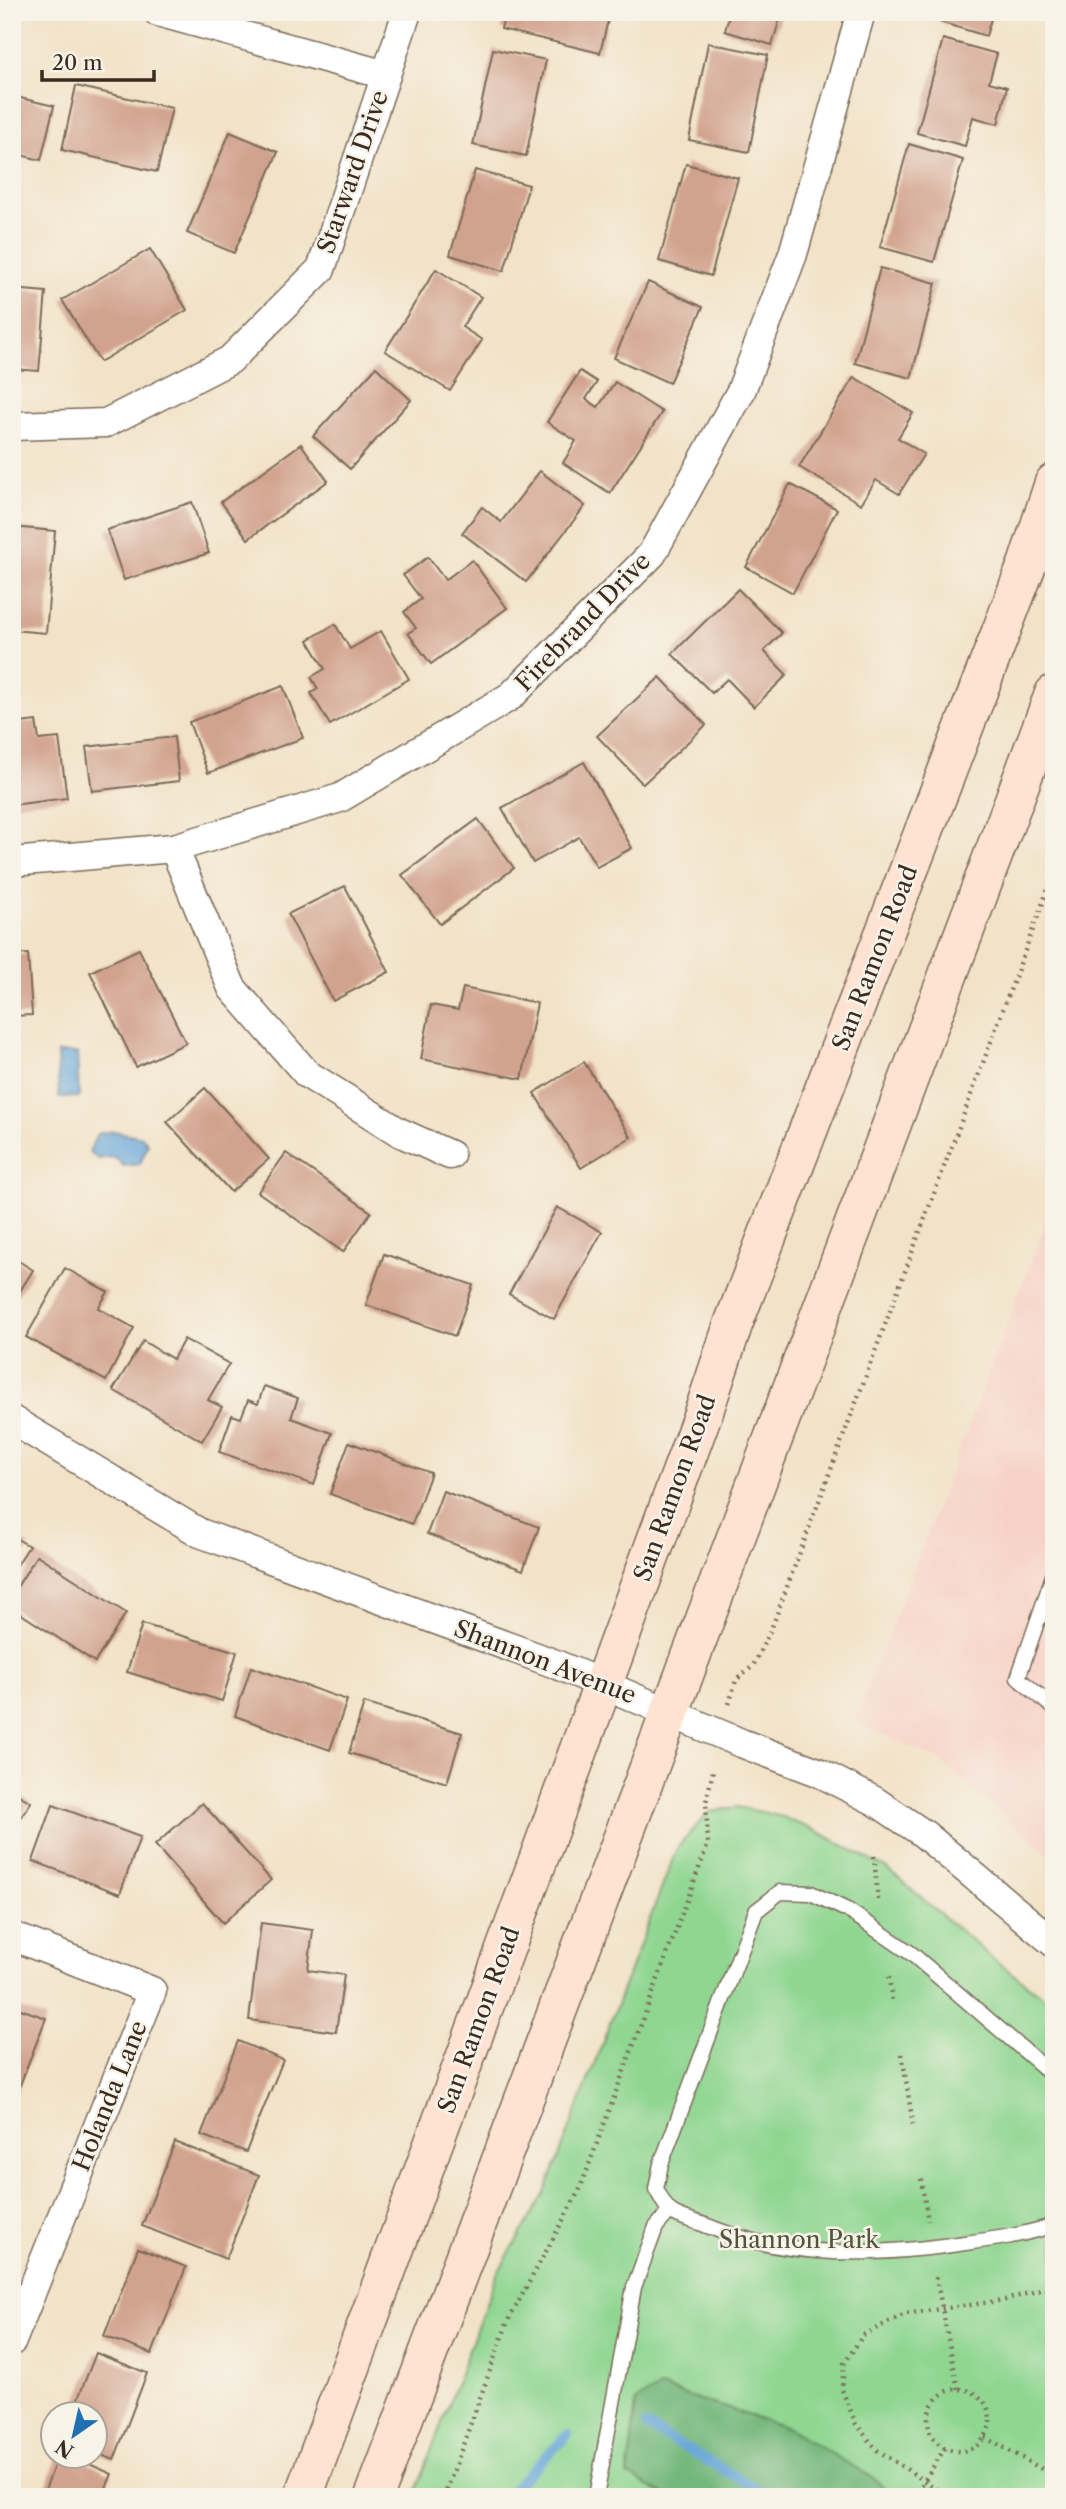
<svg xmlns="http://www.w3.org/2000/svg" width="1066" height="2509" font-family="'Libre Caslon Text',serif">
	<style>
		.built { fill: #f7d1c6 }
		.green { fill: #8fd691; stroke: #658058; stroke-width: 2 }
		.forest { fill: #73b77b; stroke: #57704c; stroke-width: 2 }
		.water { fill: #64a4d7; stroke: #50677a; stroke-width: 2 }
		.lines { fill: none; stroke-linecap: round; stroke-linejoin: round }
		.stream { stroke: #64a4d7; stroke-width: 10 }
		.building { fill: #d1a28d }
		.service-casing { stroke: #7b6a59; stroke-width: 17 }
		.minor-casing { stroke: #7b6a59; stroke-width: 31 }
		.secondary-casing { stroke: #7b6a59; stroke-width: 41 }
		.path { stroke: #7b6a59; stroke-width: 4.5; stroke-dasharray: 2 5; stroke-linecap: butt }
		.service { stroke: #fff; stroke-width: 14 }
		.minor { stroke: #fff; stroke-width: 28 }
		.secondary { stroke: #fee3d2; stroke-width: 38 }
		.labels { text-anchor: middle; stroke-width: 5; stroke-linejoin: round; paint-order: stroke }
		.street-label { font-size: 24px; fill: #3b2a1e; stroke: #f7f3e8 }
		.park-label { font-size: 24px; fill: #50553b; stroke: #f7f3e8 }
	</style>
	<rect width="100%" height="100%" fill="#f7f3e8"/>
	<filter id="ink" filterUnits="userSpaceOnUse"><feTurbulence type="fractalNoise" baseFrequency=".0143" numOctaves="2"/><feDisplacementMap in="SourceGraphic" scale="14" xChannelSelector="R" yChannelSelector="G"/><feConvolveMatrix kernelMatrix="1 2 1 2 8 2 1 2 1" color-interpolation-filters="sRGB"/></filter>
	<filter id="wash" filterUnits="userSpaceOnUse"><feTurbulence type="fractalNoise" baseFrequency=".00686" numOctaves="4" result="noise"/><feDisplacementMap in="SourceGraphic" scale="28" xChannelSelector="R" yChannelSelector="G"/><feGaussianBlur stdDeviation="1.57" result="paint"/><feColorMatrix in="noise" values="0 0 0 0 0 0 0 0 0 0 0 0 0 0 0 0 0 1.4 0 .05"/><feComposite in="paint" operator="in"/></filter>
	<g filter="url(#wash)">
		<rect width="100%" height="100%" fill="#f2e2c7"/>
		<path class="built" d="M1054,1201V1859L937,1759L855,1722Z"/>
		<path class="green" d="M738,1807L775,1815L815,1830L889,1870L992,1958L1054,2004V2497H414L497,2274L545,2193L677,1848L709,1812Z"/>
		<path class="forest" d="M660,2387L788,2428L873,2478L895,2497H668L628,2475L636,2401Z"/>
		<g class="water">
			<path d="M57,1053H77L79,1097L59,1098Z"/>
			<path d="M114,1131L142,1137L148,1144L140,1164L124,1166L114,1157L98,1159L89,1152L97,1134Z"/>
		</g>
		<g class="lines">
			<g class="stream">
				<path d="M646,2426L771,2497"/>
				<path d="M504,2497L568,2435"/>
			</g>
		</g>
		<g id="blocks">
			<g class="building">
				<path d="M505,12H610L600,53L501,29Z"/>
				<path d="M730,12H782L772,45L725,31Z"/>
				<path d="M943,12H993L986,36L940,22Z"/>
				<path d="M943,39L997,54L989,82L1007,87L998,124L973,117L965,146L917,133Z"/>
				<path d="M708,43L768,55L749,152L689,140Z"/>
				<path d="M493,49L546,60L526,156L473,145Z"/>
				<path d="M76,86L172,108L157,172L62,150Z"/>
				<path d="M12,96L54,106L41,160L12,153Z"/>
				<path d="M230,132L278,152L234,253L187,233Z"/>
				<path d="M909,144L963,160L934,262L880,247Z"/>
				<path d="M686,164L738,178L711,276L659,261Z"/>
				<path d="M475,170L529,185L504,271L450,255Z"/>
				<path d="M150,249L187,310L100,362L62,300Z"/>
				<path d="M880,268L936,283L911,378L855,363Z"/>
				<path d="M436,269L481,297L462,327L482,340L450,391L385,351Z"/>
				<path d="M648,282L703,307L669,383L614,358Z"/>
				<path d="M12,289L46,292L39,371L12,369Z"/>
				<path d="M376,367L411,400L350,469L313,436Z"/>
				<path d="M580,371L597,382L586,399L598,407L615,382L662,412L610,493L563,463L576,441L547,422Z"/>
				<path d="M854,377L913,413L898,438L924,454L899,494L876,480L861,504L799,467Z"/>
				<path d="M301,444L328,481L248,539L221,502Z"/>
				<path d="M540,471L585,506L526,582L462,533L482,507L501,522Z"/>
				<path d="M790,484L837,509L793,593L746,567Z"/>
				<path d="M192,502L209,553L124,580L107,530Z"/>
				<path d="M12,527L55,531L46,633L12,630Z"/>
				<path d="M428,557L445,580L472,560L507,608L431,664L408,633L416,628L404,612L421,599L403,575Z"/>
				<path d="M738,589L782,633L764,651L787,675L754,707L727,679L712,693L672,654Z"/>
				<path d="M335,624L350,649L381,631L409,679L330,725L311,693L318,689L311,677L325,669L308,640Z"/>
				<path d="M660,677L706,725L643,784L597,736Z"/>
				<path d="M283,686L303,738L208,773L189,722Z"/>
				<path d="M36,721L39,740L59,738L67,798L12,805V724Z"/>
				<path d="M174,737L179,781L92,791L86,747Z"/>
				<path d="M584,762L632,848L597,867L579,837L533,863L502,808Z"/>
				<path d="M478,819L514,868L440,924L402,875Z"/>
				<path d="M345,886L389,972L333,1001L288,914Z"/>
				<path d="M139,949L186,1043L136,1067L90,972Z"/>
				<path d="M28,954L32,1015L12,1016V955Z"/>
				<path d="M463,988L537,1003L522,1079L421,1059L431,1005L458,1010Z"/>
				<path d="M584,1062L631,1137L581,1168L534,1093Z"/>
				<path d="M205,1088L269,1159L231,1192L167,1122Z"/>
				<path d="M286,1153L371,1212L343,1252L258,1192Z"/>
				<path d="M557,1207L602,1232L554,1319L509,1294Z"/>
				<path d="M384,1254L473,1285L455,1336L366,1305Z"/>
				<path d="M12,1257L33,1270L12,1304Z"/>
				<path d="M65,1268L108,1292L98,1308L134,1328L106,1381L26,1337Z"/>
				<path d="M184,1339L229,1364L208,1400L222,1407L202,1441L113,1390L143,1341L173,1359Z"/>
				<path d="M264,1386L298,1398L291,1418L332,1433L314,1485L219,1452L232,1415L241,1418L248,1400L258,1404Z"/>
				<path d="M349,1442L431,1473L412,1524L330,1494Z"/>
				<path d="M443,1491L539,1527L523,1570L427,1534Z"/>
				<path d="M12,1536L29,1546L12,1573Z"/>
				<path d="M37,1555L126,1613L95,1662L12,1608V1595Z"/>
				<path d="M142,1624L237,1652L222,1701L127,1672Z"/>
				<path d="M251,1667L347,1700L330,1750L235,1716Z"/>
				<path d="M364,1703L462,1733L447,1783L349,1753Z"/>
				<path d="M12,1791L31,1802L12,1831Z"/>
				<path d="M202,1803L271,1880L223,1923L155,1845Z"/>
				<path d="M53,1805L140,1837L120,1894L33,1861Z"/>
				<path d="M261,1923L313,1930L308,1970L344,1975L336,2032L249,2020Z"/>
				<path d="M12,2006L46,2018L12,2106Z"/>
				<path d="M238,2041L283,2060L246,2152L201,2135Z"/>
				<path d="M175,2142L259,2175L226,2259L142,2226Z"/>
				<path d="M138,2248L186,2267L152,2354L104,2336Z"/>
				<path d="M96,2353L147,2373L114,2460L94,2452V2414H72Z"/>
				<path d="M58,2456H71L112,2474L102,2497H42Z"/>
			</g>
		</g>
	</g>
	<g filter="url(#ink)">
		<use href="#blocks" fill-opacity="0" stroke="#7b6a59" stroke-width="2"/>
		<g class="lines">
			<g class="service-casing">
				<g id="service">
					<path d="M1054,1573L1018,1678L1054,1708"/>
					<path d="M1054,2076L912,1954L849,1911L811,1893L780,1892L756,1911L661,2164L656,2189C660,2195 664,2206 670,2211C679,2218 695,2221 705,2225C788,2260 878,2256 965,2243C995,2239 1025,2235 1054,2225"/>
					<path d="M596,2497L634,2287L656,2227L670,2211"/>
				</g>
			</g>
			<g class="minor-casing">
				<g id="minor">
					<path d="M158,12L386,75"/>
					<path d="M12,426L106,423L230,360L321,269L407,12"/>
					<path d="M174,848L232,988L307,1074L399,1132L450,1155"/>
					<path d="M12,862L174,848L340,798L511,696L652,554L741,391L793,254L861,12"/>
					<path d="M12,1420L200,1533L553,1663L741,1743L818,1772L875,1801L924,1834L1054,1943"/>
					<path d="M12,1936L152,1991L12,2341"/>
				</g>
			</g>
			<g class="secondary-casing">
				<g id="secondary">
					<path d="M303,2497L705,1408L734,1322L1028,562L1054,483"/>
					<path d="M374,2497L1054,694"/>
				</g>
			</g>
			<g class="path">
				<path d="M729,1704L736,1680L753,1666L772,1627L1054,873"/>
				<path d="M874,1856L878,1901"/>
				<path d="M889,1977L892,2002"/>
				<path d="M902,2054L913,2125"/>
				<path d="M921,2179L928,2221"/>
				<path d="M936,2277L958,2389"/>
				<circle cx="959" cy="2420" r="31"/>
				<path d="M985,2437L1054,2476"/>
				<path d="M444,2497L508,2321L580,2189L708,1844L706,1802L714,1767"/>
				<path d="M914,2497L945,2448"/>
				<path d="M949,2497L877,2450L856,2424L842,2390L844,2364L863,2335L905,2314L1005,2300L1054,2286"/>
			</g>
			<use href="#service" class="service"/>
			<use href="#minor" class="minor"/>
			<use href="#secondary" class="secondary"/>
		</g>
	</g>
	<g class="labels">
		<g class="street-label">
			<text transform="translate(353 172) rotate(-71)" y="8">Starward Drive</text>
			<text transform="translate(583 622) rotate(-46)" y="8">Firebrand Drive</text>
			<text transform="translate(875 958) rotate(-69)" y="8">San Ramon Road</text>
			<text transform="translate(675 1488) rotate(-70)" y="8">San Ramon Road</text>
			<text transform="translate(545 1662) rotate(21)" y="8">Shannon Avenue</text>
			<text transform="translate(479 2020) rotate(-70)" y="8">San Ramon Road</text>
			<text transform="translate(110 2096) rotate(-68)" y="8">Holanda Lane</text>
		</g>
		<g class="park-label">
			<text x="799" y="2248">Shannon Park</text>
		</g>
	</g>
	<rect width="1066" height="2509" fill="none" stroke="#f7f3e8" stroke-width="42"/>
	<g transform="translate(74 2435) rotate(214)"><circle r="33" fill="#f7f3e8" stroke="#aca397" stroke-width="2"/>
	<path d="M0-5L12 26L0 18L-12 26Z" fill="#1f6fb2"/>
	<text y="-10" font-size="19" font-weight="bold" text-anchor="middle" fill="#3b2a1e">N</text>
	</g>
	<path d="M42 70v10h112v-10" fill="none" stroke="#3b2a1e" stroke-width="3.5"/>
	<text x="52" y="70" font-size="21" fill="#3b2a1e" stroke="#f7f3e8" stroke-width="5" paint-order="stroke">20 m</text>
</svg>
